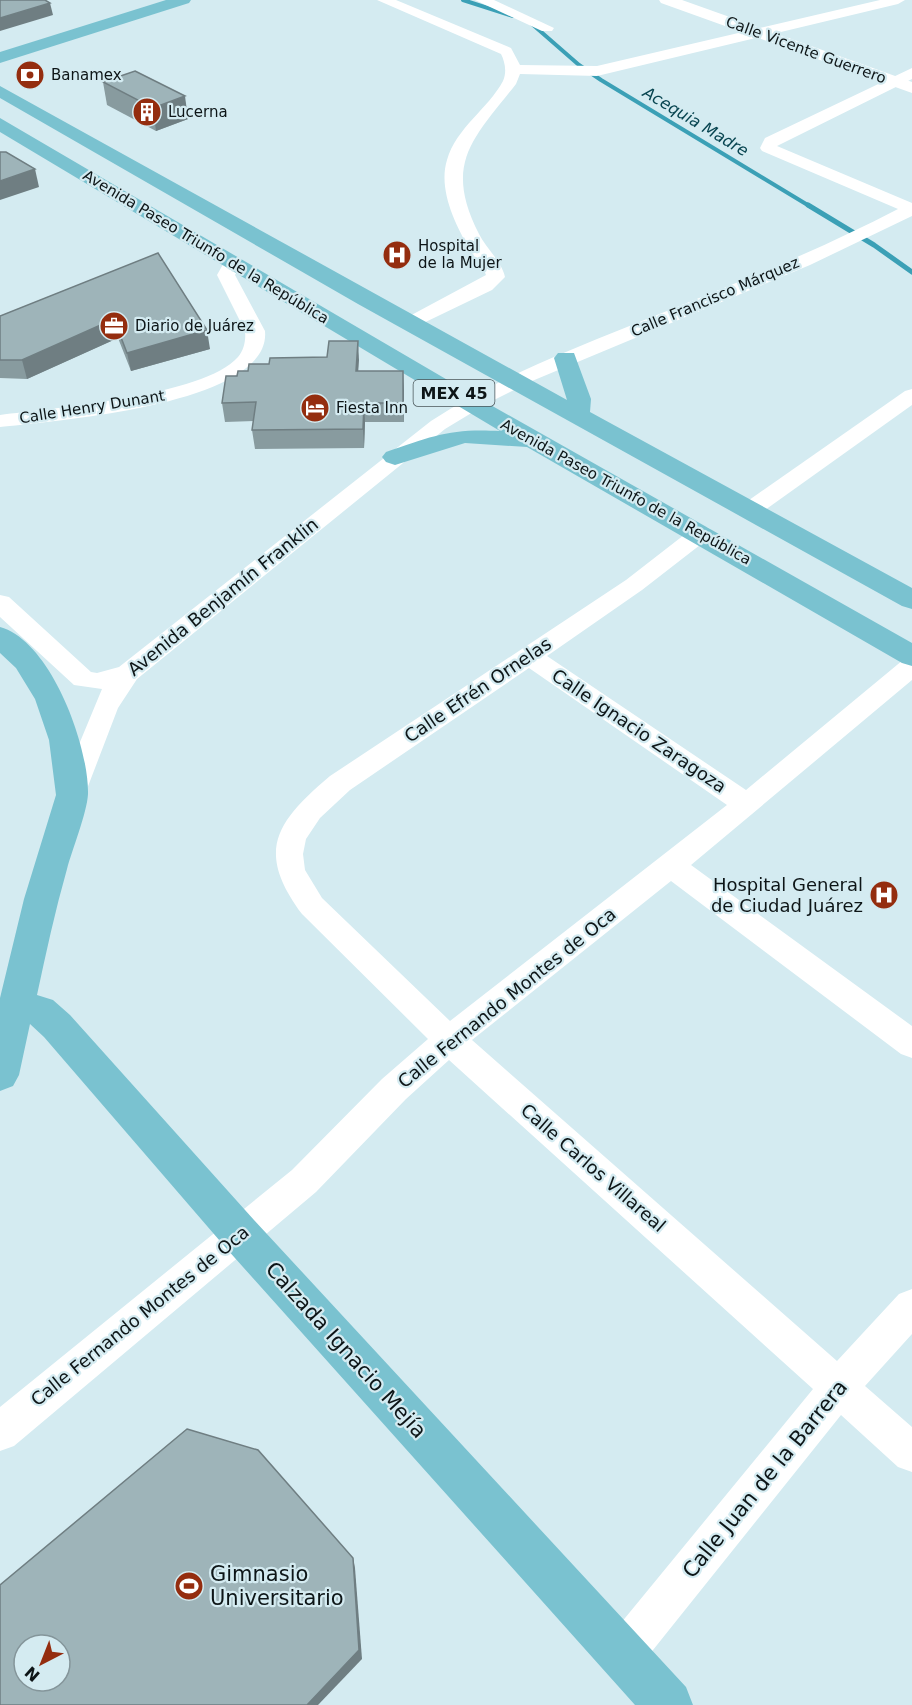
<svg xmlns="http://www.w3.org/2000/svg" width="912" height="1705" font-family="'DejaVu Sans',sans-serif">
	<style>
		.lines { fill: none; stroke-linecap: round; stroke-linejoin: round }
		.stream-far1 { stroke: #3ba0b6; stroke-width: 4 }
		.stream { stroke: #3ba0b6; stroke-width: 5 }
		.minor { fill: #fff; fill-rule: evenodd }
		.secondary { fill: #fff; fill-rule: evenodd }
		.primary { fill: #7ac2d0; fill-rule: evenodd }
		.wall { fill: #889b9f }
		.shaded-wall { fill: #6f7e82 }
		.building { fill: #9eb4b9; stroke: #6f7e82; stroke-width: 1.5; fill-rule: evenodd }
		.labels { text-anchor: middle; stroke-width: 4.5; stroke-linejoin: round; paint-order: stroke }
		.far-street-label { font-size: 15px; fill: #0d1517; stroke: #d4ebf1 }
		.far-poi-label { font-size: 15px; fill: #0d1517; stroke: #d4ebf1; text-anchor: start }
		.far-water-label { font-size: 16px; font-style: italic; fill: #084551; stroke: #d4ebf1 }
		.shield { fill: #d4ebf1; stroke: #495558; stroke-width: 1.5 }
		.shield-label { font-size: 16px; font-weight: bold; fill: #0d1517 }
		.street-label { font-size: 18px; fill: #0d1517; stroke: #d4ebf1 }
		.poi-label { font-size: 18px; fill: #0d1517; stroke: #d4ebf1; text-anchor: end }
		.near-street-label { font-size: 21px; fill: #0d1517; stroke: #d4ebf1 }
		.near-poi-label { font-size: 21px; fill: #0d1517; stroke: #d4ebf1; text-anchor: start }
	</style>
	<rect width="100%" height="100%" fill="#d4ebf1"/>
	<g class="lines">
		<g class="stream-far1">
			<path d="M463,0L513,16"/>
			<path d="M532,24L579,65L601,80L811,207"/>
		</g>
		<path class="stream" d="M808,205L874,245L912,272"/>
		<g class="minor">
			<path d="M377,0H396L511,48L520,65L597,66L880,0H905L898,4L597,76L520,74L516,84C473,139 443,163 479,234C486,248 502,262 505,277L492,290L411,329L401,323L404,319L486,275C483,266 474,257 469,248C455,224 438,189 447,160C456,128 488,109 503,81C507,72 505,62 501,54Z"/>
			<path d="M475,0H494L554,28L552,31H542Z"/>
			<path d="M912,68V79L777,146L912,203V216L810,265L532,381L488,403L445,429L137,679L118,708L82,802L72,805L62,802L58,795L102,689L74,685L0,617V595L9,597L91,672L97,673L119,667L431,421C492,381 560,354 627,327C718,290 810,255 898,209L762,151L760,148L765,138Z"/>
			<path d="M233,257L242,263L235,275L265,331C272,405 52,421 0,427V415C52,408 204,396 238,357C244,350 246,340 245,331L217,275L226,259Z"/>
			<path d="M912,389V405L758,515H742L739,510L742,505L905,391Z"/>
			<path d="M701,526L709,528L713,533L709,538L642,590L547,656L746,790L903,660L912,657V680L691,865L912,1026V1058L901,1054L671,881L472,1040L837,1361L899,1294L912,1289V1334L865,1386L912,1427V1472L898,1467L841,1415L637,1670L622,1676L607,1670L601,1655L607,1640L813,1389L449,1060L406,1099L316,1192L14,1446L0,1451V1407L292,1170L382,1079L428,1039L302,914C255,851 276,822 330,776L626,580L693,528ZM529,668L727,805L450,1021L322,898L305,870L303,854L306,839L320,818L350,790Z"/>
		</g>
		<path class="secondary" d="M659,0H682L912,82V93L661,3Z"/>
		<g class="primary">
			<path d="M166,0H191L189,3L0,63V52Z"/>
			<path d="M0,86L567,400L554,358L558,353H574L591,399L590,412L912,588V609L902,606L358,304L0,98Z"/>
			<path d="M0,118L480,399L912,643V666L902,663L527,447L465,443L395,465L386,462L382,457L386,452C432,436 451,428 500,431L0,132Z"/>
			<path d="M0,627C51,641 89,746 88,794C87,813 72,850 67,869C55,911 46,953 37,995L53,1000L70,1015L254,1220L686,1687L693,1705H635L226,1248L44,1037L30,1024L19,1075L13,1086L0,1091V998L24,899L56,795L49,740L35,699L16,668L0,653Z"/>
		</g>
	</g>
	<g class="wall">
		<path d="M103,82L188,119L156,131L107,105Z"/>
		<path d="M158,253L210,349L131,371L118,338L27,379L0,378V316Z"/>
		<path d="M358,341V371L404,390V422H365L364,448L255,449L252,430L254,421L225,422L222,403L237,376L248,371L269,364L327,357Z"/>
	</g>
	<g class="shaded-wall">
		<path d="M50,3L53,15L0,31V18Z"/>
		<path d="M185,96L188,119L156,131L153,108Z"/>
		<path d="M35,169L39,187L0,200V181Z"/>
		<path d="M114,319L118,338L27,379L22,360Z"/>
		<path d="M207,330L210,349L131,371L127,353Z"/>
		<path d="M358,341L359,360L357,390L356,371Z"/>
		<path d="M403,371L404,390V422L403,403Z"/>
		<path d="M364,403L365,422L364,448L363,429Z"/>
		<path d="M353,1558L355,1568L362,1659L318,1705H307Z"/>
	</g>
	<g class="building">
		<path d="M0,0H45L50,3L0,18Z"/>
		<path d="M135,71L185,96L153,108L103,82Z"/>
		<path d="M0,152H6L35,169L0,181Z"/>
		<path d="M158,253L207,330L127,353L114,319L22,360H0V316Z"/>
		<path d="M329,341H358L356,371H403V403H364L363,429L252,430L256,402L222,403L226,376H237L238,371H248L249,364H269L270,358L327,357Z"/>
		<path d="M187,1429L258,1450L353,1558L359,1650L307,1705H0V1585ZM24,1645H60V1681H24Z"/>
	</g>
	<defs>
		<g id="bank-disc" transform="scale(1.5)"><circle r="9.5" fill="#942d0f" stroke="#d4ebf1"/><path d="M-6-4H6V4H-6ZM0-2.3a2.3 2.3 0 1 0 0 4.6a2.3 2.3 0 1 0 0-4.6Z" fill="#fff"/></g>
		<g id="building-disc" transform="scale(1.5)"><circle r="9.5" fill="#942d0f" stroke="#d4ebf1"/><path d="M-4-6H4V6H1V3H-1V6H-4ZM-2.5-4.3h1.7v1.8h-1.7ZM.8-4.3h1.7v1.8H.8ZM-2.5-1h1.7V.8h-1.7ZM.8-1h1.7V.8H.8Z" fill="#fff"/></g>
		<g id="hospital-disc" transform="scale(1.5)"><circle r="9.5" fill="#942d0f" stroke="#d4ebf1"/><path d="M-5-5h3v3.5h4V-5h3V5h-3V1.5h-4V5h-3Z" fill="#fff"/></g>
		<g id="office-disc" transform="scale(1.5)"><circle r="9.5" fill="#942d0f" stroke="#d4ebf1"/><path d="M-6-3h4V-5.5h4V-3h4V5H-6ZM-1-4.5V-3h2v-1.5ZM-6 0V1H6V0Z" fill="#fff"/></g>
		<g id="hotel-disc" transform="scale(1.5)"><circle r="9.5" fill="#942d0f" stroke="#d4ebf1"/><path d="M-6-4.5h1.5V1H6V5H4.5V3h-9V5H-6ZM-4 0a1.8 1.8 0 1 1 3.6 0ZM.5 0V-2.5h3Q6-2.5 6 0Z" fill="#fff"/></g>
		<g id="stadium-disc" transform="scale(1.5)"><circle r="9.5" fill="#942d0f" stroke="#d4ebf1"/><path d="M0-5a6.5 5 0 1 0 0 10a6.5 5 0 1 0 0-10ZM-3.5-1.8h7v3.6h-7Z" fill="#fff"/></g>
	</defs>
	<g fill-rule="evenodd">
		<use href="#bank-disc" x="30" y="75"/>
		<use href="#building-disc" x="147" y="112"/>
		<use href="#hospital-disc" x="397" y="255"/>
		<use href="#office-disc" x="114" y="326"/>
		<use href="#hotel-disc" x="315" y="408"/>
		<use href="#hospital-disc" x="884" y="895"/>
		<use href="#stadium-disc" x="189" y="1586"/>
	</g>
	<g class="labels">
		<g class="far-street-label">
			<text transform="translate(806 50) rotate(20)" y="5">Calle Vicente Guerrero</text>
			<text transform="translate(206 247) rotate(31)" y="5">Avenida Paseo Triunfo de la República</text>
			<text transform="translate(715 297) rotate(-23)" y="5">Calle Francisco Márquez</text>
			<text transform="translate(92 407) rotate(-9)" y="5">Calle Henry Dunant</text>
			<text transform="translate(626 492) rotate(29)" y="5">Avenida Paseo Triunfo de la República</text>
		</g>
		<g class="far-poi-label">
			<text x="51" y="80">Banamex</text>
			<text x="168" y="117">Lucerna</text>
			<text x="418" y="251">Hospital<tspan x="418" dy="17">de la Mujer</tspan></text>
			<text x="135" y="331">Diario de Juárez</text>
			<text x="336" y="413">Fiesta Inn</text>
		</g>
		<g class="far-water-label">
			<text transform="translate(696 121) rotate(31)" y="6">Acequia Madre</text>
		</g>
		<rect class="shield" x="413.5" y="380" width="81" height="26" rx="4.5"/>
		<g class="shield-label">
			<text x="454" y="399">MEX 45</text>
		</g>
		<g class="street-label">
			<text transform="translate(223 597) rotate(-39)" y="6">Avenida Benjamín Franklin</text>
			<text transform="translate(478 690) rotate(-34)" y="6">Calle Efrén Ornelas</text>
			<text transform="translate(639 731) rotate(34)" y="6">Calle Ignacio Zaragoza</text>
			<text transform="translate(507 998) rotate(-39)" y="6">Calle Fernando Montes de Oca</text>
			<text transform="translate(593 1168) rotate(41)" y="6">Calle Carlos Villareal</text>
			<text transform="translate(140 1316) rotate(-39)" y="6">Calle Fernando Montes de Oca</text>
		</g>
		<g class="poi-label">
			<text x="863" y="891">Hospital General<tspan x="863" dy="21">de Ciudad Juárez</tspan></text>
		</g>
		<g class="near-street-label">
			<text transform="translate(346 1350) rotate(48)" y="7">Calzada Ignacio Mejía</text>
			<text transform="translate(765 1479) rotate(-51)" y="7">Calle Juan de la Barrera</text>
		</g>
		<g class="near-poi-label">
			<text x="210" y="1581">Gimnasio<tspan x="210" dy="24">Universitario</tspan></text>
		</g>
	</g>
	<g transform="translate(42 1663) rotate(222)"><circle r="28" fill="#d4ebf1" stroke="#84959a" stroke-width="1.5"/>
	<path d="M0-4.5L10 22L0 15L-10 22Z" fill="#942d0f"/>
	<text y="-9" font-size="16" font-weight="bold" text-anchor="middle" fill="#0d1517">N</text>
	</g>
</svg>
